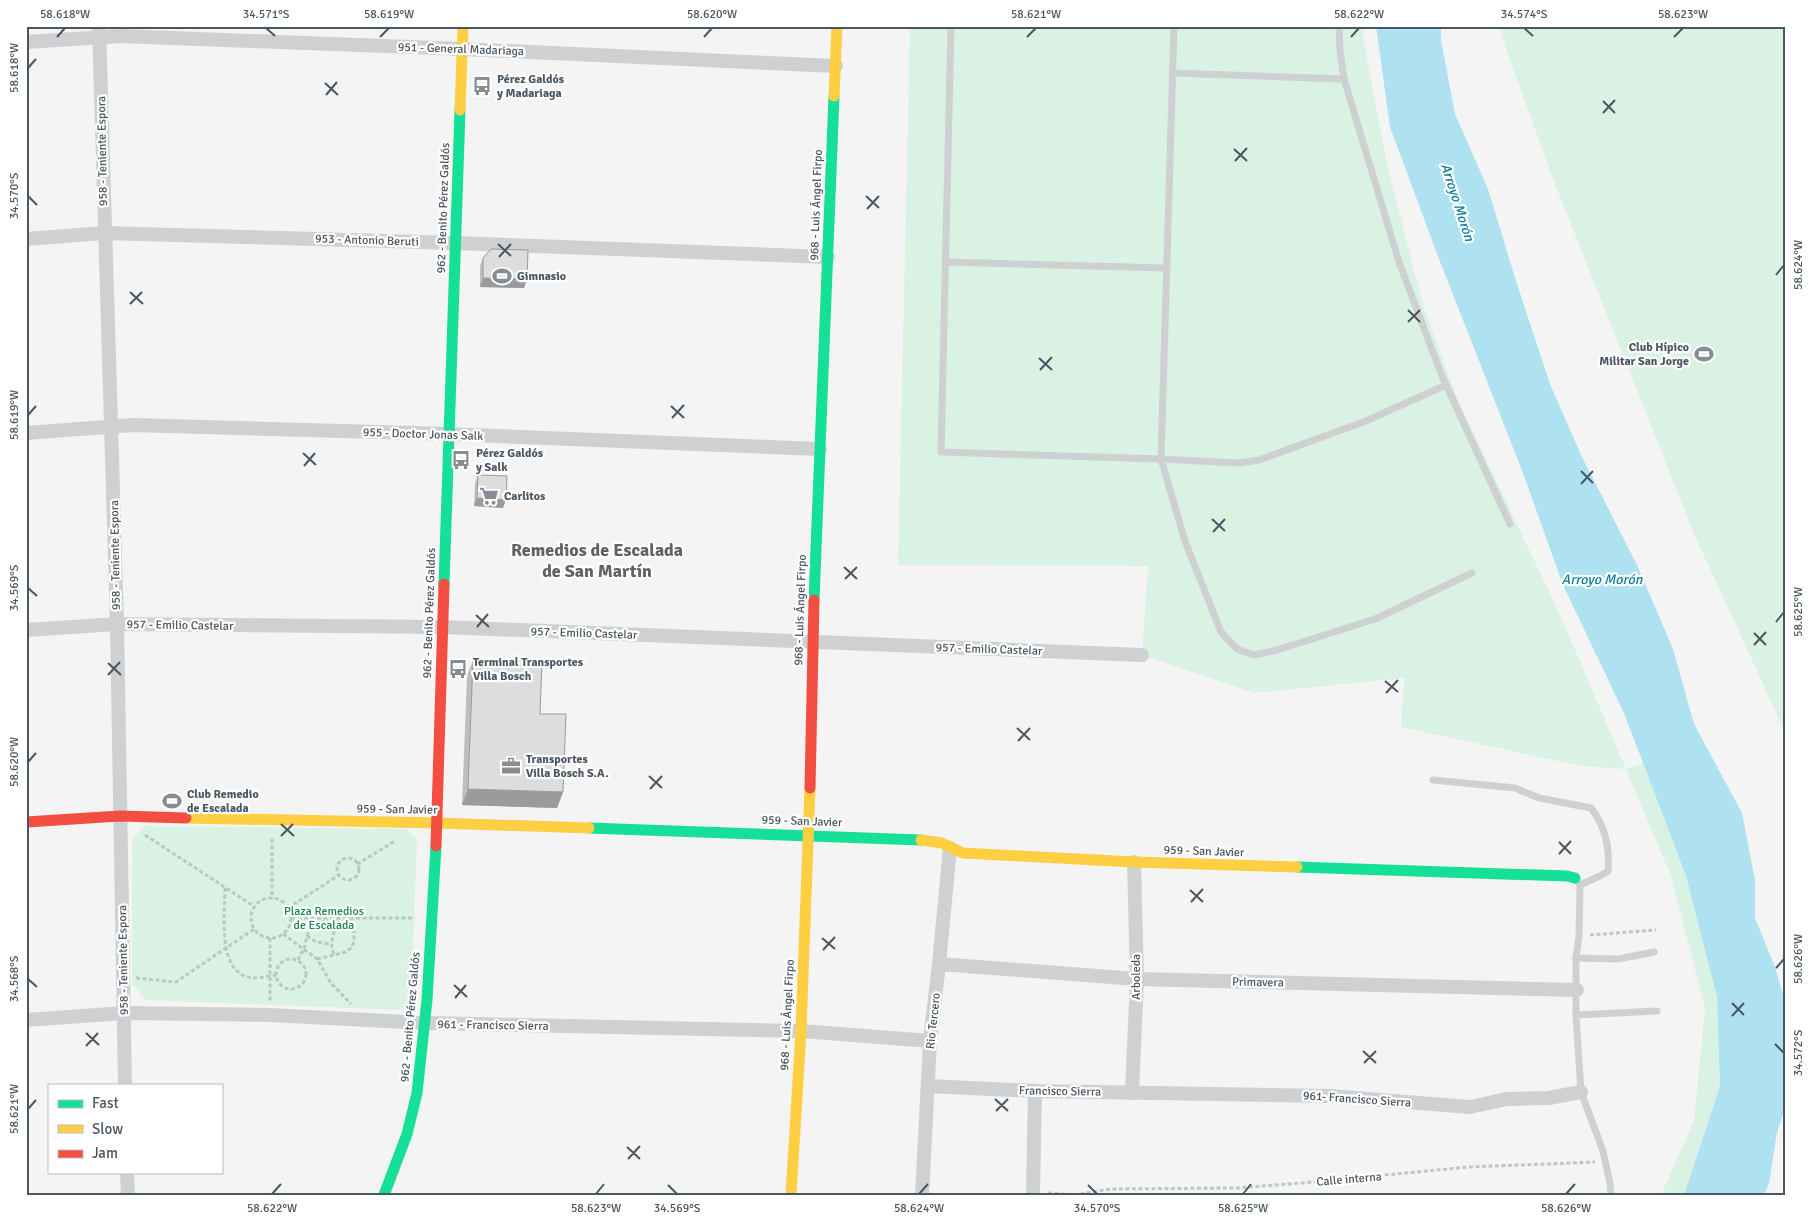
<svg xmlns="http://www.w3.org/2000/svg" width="1812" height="1221" font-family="Signika,sans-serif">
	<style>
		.green { fill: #d9f2e3 }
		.water { fill: #aee2f0 }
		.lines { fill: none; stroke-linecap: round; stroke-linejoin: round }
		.path { stroke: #bcc7c4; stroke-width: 3; stroke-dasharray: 4 2.5; stroke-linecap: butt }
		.lane { stroke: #ced0d2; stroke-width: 7 }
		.street { stroke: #ced0d2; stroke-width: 14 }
		.fast { stroke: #16e098; stroke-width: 11 }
		.slow { stroke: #ffcf43; stroke-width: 11 }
		.jam { stroke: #f24e42; stroke-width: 11 }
		.wall { fill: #bebebf }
		.shaded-wall { fill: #9b9b9b }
		.building { fill: #ddddde; stroke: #9b9b9b }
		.ticks { fill: none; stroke: #4a5661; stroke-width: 2 }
		.labels { text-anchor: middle; stroke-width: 4.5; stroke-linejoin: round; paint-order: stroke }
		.street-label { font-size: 12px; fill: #4a5661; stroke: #fff }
		.poi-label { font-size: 12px; font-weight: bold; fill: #4a5661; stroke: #fff; text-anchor: start }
		.park-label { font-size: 12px; fill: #17864f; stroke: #fff }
		.water-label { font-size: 14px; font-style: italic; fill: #0c7c9b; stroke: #fff }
		.district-label { font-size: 18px; font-weight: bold; fill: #5f6368; stroke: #fff }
		.neatline { fill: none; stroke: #4a5661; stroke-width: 2 }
		.ticks-label { font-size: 12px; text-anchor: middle; fill: #4a5661 }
	</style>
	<rect width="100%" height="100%" fill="#f4f4f4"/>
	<g class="green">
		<path d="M910,26H1361L1387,164L1422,302L1457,398L1561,617L1626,769L1643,763L1686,876L1717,997L1720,1086L1684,1195H1661L1694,1121L1705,1009L1671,876L1626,769L1581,766L1401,727L1404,678L1254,693L1142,655L1148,566L898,565Z"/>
		<path d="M1498,26H1786V734L1694,534L1551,174Z"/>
		<path d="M143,826L406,829L417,839L411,1003L402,1010L145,1000L132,983V841Z"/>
	</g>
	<path class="water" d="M1376,26H1441V40L1455,114L1488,189L1516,281L1550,384L1581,455L1637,565L1673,649L1694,724L1742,813L1755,880V918L1776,970L1786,1006V1105L1777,1132L1769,1184L1764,1195H1684L1720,1086L1717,997L1686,876L1624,713L1563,585L1523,473L1439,259L1390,127Z"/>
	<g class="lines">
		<g class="path">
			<path d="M145,835L255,907"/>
			<path d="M272,839V899"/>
			<circle cx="348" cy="869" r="11"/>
			<path d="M357,864L395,841"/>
			<path d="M225,888C225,912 216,975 253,978C260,978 269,976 276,975"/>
			<circle cx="271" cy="918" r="20"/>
			<path d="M288,908L339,875"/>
			<path d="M291,918H415"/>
			<path d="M283,934L317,959L331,983L351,1004"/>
			<path d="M1590,935L1656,930"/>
			<path d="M307,936L316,942L331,944"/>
			<path d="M270,938V1002"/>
			<path d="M334,954C328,941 336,931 337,918"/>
			<circle cx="291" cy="974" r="15"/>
			<path d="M317,959L346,952L352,947L354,941V931L348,918"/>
			<path d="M299,960V956L304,950L307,936L310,930L327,919"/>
			<path d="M136,978L176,982L254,929"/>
			<path d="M1048,1193L1075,1195L1110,1189L1235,1188L1302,1183L1468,1167L1595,1162"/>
		</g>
		<g class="lane">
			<path d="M951,26L941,452L1161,459L1239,463L1259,460L1366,421L1446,385"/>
			<path d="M1174,26L1161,459L1185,541L1221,632L1237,649L1254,655L1277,650L1375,619L1472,573"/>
			<path d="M1339,26L1340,51L1344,79L1399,262L1442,376L1510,524"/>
			<path d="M1172,73L1344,79"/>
			<path d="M945,262L1167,268"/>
			<path d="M1433,780L1515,788L1539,798L1591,808C1605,826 1610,848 1608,871L1600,876L1580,885"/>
			<path d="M1575,879L1580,885L1579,936L1576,958V1015L1581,1092L1603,1151L1610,1183L1611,1195"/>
			<path d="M1576,958L1618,959L1654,952"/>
			<path d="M1576,1015L1657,1011"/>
		</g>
		<g class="street">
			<path d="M99,26L117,624L125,1085"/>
			<path d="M26,42L121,36L462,49L836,66"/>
			<path d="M26,239L104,233L455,243L828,257"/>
			<path d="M26,433L133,425L448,434L820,449"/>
			<path d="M26,630L117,624L443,627L1142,655"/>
			<path d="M939,964L1137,979L1577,990"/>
			<path d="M26,1020L124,1013L270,1015L425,1023L801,1031L930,1041"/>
			<path d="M928,1086L1035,1091L1330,1096L1470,1107L1507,1099L1549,1098L1581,1092"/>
			<path d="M1132,1093L1137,979L1134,862"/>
			<path d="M127,1172L128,1195"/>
			<path d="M922,1195L930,1041L939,964L950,848"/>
			<path d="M1033,1195L1035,1091"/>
		</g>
		<g class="fast">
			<path d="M444,584L460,110"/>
			<path d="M814,600L834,96"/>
			<path d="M589,828L921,840"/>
			<path d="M1297,867L1567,876L1575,878"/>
			<path d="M384,1195L407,1134L417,1093L427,1000L436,846"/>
		</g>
		<g class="slow">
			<path d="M834,96L837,26"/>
			<path d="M460,110L463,26"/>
			<path d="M186,818L437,823L589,828"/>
			<path d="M921,840L942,843L963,853L1134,862L1297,867"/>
			<path d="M791,1195L801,1031L810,788"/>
		</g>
		<g class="jam">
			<path d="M810,788L814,600"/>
			<path d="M26,822L120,816L186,818"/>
			<path d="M436,846L444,584"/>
		</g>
	</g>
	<g class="wall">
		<path d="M483,258L527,279L524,288L480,287V266Z"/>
		<path d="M478,475L503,508L474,506L475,483Z"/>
		<path d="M473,660L540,714L563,792L557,808L462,805L467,676Z"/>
	</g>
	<g class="shaded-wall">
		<path d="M483,278L527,279L524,288L480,287Z"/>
		<path d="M477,498L506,500L503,508L474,506Z"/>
		<path d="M468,789L563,792L557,808L462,805Z"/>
	</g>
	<g class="building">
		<path d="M491,249L528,250L527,279L483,278V258Z"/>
		<path d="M478,475L507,476L506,500L477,498Z"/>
		<path d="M473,660L542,662L540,714H566L563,792L468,789Z"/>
	</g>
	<path class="ticks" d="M266,28L275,36M1524,28L1533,36M57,37L65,28M380,37L389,28M704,37L712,28M1027,37L1036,28M1351,37L1359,28M1674,37L1683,28M28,68L36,59M325,83L338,95M326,95L337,82M1603,101L1615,113M1603,113L1615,100M1234,149L1247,161M1235,161L1247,148M28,196L37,205M866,196L879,208M867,209L879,196M498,244L511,256M499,257L511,244M1776,275L1784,265M130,292L143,304M130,304L142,292M1408,310L1420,322M1408,322L1420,310M1039,358L1052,370M1040,370L1052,357M671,406L684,418M28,415L36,406M672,418L684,405M303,453L316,465M304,466L315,453M1581,471L1593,483M1581,484L1593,471M1212,519L1225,531M1213,532L1225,519M844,567L857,579M845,579L857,567M28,588L37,596M476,615L489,627M1776,622L1784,612M477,627L488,614M1754,633L1766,645M1754,645L1766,632M108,663L121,675M108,675L120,662M1385,681L1398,692M1386,693L1398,680M1017,728L1030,740M1018,741L1030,728M28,762L36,753M649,776L662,788M650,789L662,776M281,824L294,836M281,836L293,824M1559,842L1571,854M1559,854L1571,841M1190,890L1203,902M1191,902L1203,889M822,938L835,949M823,950L835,937M1776,968L1784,959M28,979L37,987M454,985L467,997M455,998L466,985M1732,1003L1744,1015M1732,1016L1744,1003M86,1033L99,1045M1775,1044L1784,1053M86,1046L98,1033M1363,1051L1376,1063M1364,1063L1376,1051M995,1099L1008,1111M28,1109L36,1100M996,1111L1008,1099M627,1147L640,1159M628,1159L640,1146M668,1185L677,1194M1088,1185L1097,1194M272,1194L281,1184M596,1194L604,1184M919,1194L928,1184M1243,1194L1251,1184M1566,1194L1575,1184"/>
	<defs>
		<g id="bus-bare" transform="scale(1.5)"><path d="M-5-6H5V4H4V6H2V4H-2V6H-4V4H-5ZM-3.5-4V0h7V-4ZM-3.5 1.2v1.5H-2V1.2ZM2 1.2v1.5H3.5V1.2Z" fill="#868d94" stroke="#fff" stroke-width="2.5" paint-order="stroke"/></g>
		<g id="stadium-bare" transform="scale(1.5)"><path d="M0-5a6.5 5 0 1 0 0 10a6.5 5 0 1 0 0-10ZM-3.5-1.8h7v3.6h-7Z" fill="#868d94" stroke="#fff" stroke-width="2.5" paint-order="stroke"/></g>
		<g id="supermarket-bare" transform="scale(1.5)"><path d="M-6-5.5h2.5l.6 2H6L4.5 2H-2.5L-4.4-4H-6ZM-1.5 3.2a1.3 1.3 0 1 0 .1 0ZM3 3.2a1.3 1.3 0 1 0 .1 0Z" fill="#868d94" stroke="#fff" stroke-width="2.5" paint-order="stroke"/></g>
		<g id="office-bare" transform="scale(1.5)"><path d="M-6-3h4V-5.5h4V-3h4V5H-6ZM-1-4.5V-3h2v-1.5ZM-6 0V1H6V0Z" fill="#868d94" stroke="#fff" stroke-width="2.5" paint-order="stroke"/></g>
	</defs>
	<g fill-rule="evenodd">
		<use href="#bus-bare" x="482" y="86"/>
		<use href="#stadium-bare" x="502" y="276"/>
		<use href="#stadium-bare" x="1704" y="354"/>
		<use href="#bus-bare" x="461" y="460"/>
		<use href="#supermarket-bare" x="489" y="496"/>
		<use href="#bus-bare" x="458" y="669"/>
		<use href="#office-bare" x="511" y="766"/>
		<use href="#stadium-bare" x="172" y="801"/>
	</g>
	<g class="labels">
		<g class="street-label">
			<text transform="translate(461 49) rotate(2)" y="4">951 - General Madariaga</text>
			<text transform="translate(102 151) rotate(-91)" y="4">958 - Teniente Espora</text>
			<text transform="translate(816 205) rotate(-88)" y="4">968 - Luis Ángel Firpo</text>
			<text transform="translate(443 208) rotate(-88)" y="4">962 - Benito Pérez Galdós</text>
			<text transform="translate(367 240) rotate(2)" y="4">953 - Antonio Beruti</text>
			<text transform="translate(423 434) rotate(2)" y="4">955 - Doctor Jonas Salk</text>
			<text transform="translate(115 555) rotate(-91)" y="4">958 - Teniente Espora</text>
			<text transform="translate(800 610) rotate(-88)" y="4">968 - Luis Ángel Firpo</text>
			<text transform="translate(429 613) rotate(-88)" y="4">962 - Benito Pérez Galdós</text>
			<text transform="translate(180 625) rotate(1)" y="4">957 - Emilio Castelar</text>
			<text transform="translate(584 633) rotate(2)" y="4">957 - Emilio Castelar</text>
			<text transform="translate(989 649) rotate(2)" y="4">957 - Emilio Castelar</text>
			<text transform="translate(397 809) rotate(1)" y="4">959 - San Javier</text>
			<text transform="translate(802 821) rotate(2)" y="4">959 - San Javier</text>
			<text transform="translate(1204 851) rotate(2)" y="4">959 - San Javier</text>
			<text transform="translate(123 960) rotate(-91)" y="4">958 - Teniente Espora</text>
			<text transform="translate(1136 977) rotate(-90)" y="4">Arboleda</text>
			<text transform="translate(1258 982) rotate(1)" y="4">Primavera</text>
			<text transform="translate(787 1015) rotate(-87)" y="4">968 - Luis Ángel Firpo</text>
			<text transform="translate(410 1017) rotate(-85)" y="4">962 - Benito Pérez Galdós</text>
			<text transform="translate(933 1021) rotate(-84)" y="4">Rio Tercero</text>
			<text transform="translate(493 1025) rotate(1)" y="4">961 - Francisco Sierra</text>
			<text transform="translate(1060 1091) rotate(1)" y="4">Francisco Sierra</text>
			<text transform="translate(1357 1099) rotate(4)" y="4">961- Francisco Sierra</text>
			<text transform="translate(1349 1179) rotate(-5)" y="4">Calle interna</text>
		</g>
		<g class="poi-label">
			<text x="497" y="83">Pérez Galdós<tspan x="497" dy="14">y Madariaga</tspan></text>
			<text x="517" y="280">Gimnasio</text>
			<text x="1689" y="351" text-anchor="end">Club Hípico<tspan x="1689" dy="14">Militar San Jorge</tspan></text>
			<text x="476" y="457">Pérez Galdós<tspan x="476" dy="14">y Salk</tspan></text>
			<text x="504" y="500">Carlitos</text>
			<text x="473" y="666">Terminal Transportes<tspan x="473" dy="14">Villa Bosch</tspan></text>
			<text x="526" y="763">Transportes<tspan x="526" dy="14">Villa Bosch S.A.</tspan></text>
			<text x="187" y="798">Club Remedio<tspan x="187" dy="14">de Escalada</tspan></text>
		</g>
		<g class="park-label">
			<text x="324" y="915">Plaza Remedios<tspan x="324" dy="14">de Escalada</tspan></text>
		</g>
		<g class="water-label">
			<text transform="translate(1458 202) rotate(72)" y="5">Arroyo Morón</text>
			<text x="1602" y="584">Arroyo Morón</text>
		</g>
		<g class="district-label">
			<text x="597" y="556">Remedios de Escalada<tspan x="597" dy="21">de San Martín</tspan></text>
		</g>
	</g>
	<rect width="1812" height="1221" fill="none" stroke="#ffffff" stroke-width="55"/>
	<rect x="48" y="1084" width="175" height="90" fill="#ffffff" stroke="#b7bbc0"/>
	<rect x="58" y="1100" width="25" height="8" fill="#16e098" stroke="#b7bbc0"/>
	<text x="92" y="1108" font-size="15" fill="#4a5661">Fast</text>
	<rect x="58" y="1125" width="25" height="8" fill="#ffcf43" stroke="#b7bbc0"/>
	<text x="92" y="1134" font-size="15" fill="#4a5661">Slow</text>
	<rect x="58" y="1150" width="25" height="8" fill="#f24e42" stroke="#b7bbc0"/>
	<text x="92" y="1158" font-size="15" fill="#4a5661">Jam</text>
	<rect x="28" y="28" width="1756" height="1166" class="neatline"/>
	<g class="ticks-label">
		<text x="65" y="18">58.618°W</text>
		<text x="266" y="18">34.571°S</text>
		<text x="389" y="18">58.619°W</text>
		<text x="712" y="18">58.620°W</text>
		<text x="1036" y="18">58.621°W</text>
		<text x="1359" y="18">58.622°W</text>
		<text x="1524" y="18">34.574°S</text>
		<text x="1683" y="18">58.623°W</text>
		<text transform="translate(14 68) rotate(-90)" y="4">58.618°W</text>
		<text transform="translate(14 196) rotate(-90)" y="4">34.570°S</text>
		<text transform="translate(1798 265) rotate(-90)" y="4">58.624°W</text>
		<text transform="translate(14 415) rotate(-90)" y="4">58.619°W</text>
		<text transform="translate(14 588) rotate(-90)" y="4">34.569°S</text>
		<text transform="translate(1798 612) rotate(-90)" y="4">58.625°W</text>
		<text transform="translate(14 762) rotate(-90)" y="4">58.620°W</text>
		<text transform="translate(1798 959) rotate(-90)" y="4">58.626°W</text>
		<text transform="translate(14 979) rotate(-90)" y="4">34.568°S</text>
		<text transform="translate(1798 1053) rotate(-90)" y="4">34.572°S</text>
		<text transform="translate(14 1109) rotate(-90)" y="4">58.621°W</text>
		<text x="272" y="1212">58.622°W</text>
		<text x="596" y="1212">58.623°W</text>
		<text x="677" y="1212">34.569°S</text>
		<text x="919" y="1212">58.624°W</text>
		<text x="1097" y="1212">34.570°S</text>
		<text x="1243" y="1212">58.625°W</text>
		<text x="1566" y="1212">58.626°W</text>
	</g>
</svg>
